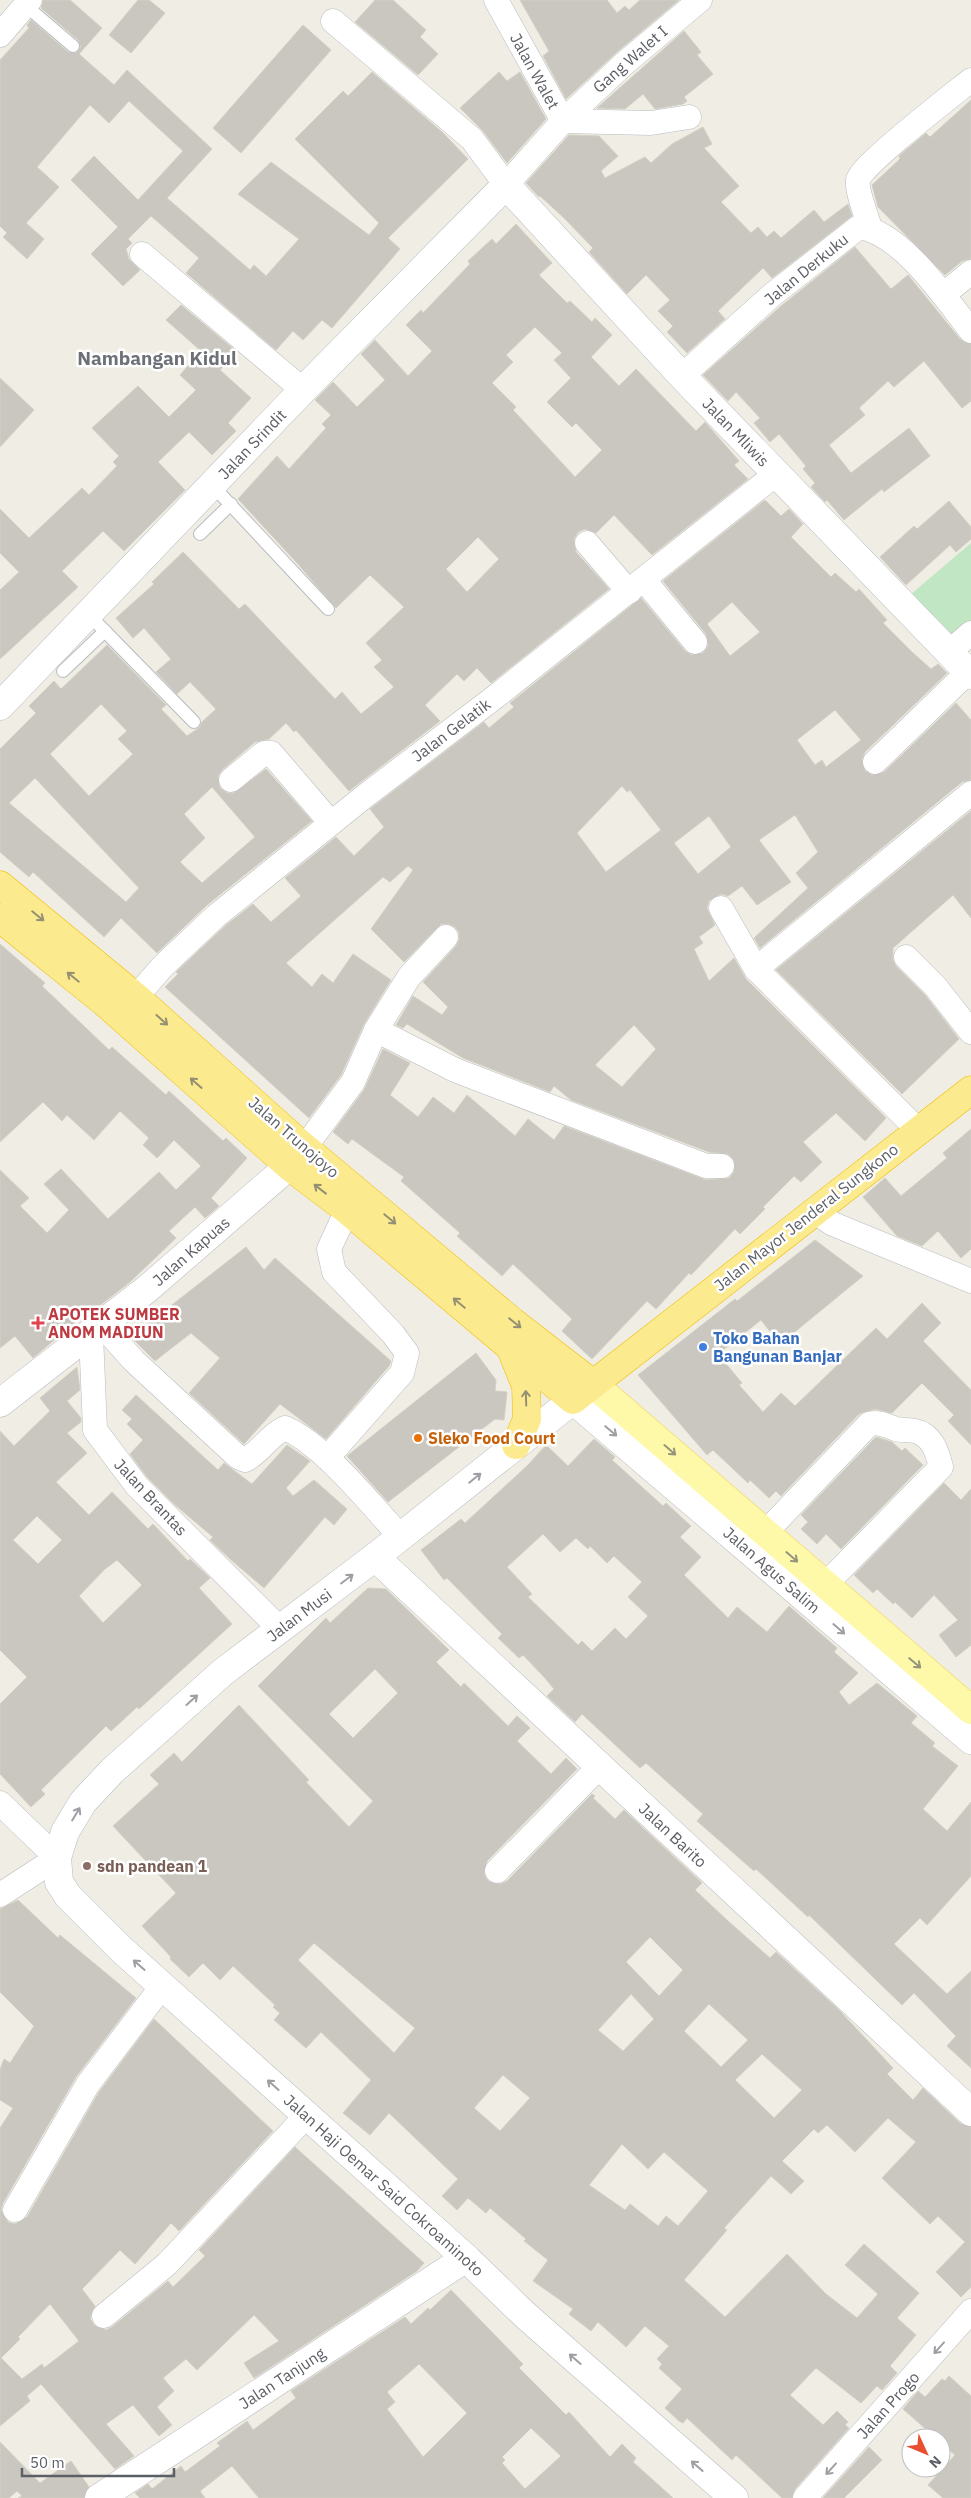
<svg xmlns="http://www.w3.org/2000/svg" width="971" height="2498" font-family="'IBM Plex Sans',sans-serif">
	<style>
		.green { fill: #c1e6c4 }
		.building { fill: #cac7c1; stroke: #d3d0c3; fill-rule: evenodd }
		.lines { fill: none; stroke-linecap: round; stroke-linejoin: round }
		.lane-casing { stroke: #b9bbc0; stroke-width: 14 }
		.street-casing { stroke: #b9bbc0; stroke-width: 25 }
		.secondary-casing { stroke: #babcc2; stroke-width: 29 }
		.primary-casing { stroke: #f0d45b; stroke-width: 29 }
		.highway-casing { stroke: #f1bc02; stroke-width: 29 }
		.lane { stroke: #fff; stroke-width: 12 }
		.street { stroke: #fff; stroke-width: 24 }
		.secondary { stroke: #fff; stroke-width: 28 }
		.primary { stroke: #fef9a9; stroke-width: 28 }
		.highway { stroke: #fcea8e; stroke-width: 28 }
		.oneway { stroke: #949073 }
		.oneway2 { stroke: #9d9fa3 }
		.oneway3 { stroke: #95957d }
		.health-dot { fill: #e0444e; stroke: #fff; stroke-width: 2 }
		.shop-dot { fill: #3f7fe0; stroke: #fff; stroke-width: 2 }
		.food-dot { fill: #e8710a; stroke: #fff; stroke-width: 2 }
		.education-dot { fill: #8d6e63; stroke: #fff; stroke-width: 2 }
		.labels { text-anchor: middle; stroke-width: 5; stroke-linejoin: round; paint-order: stroke }
		.street-label { font-size: 16px; fill: #5c5f65; stroke: #fff }
		.health-label { font-size: 16px; font-weight: bold; fill: #be3a42; stroke: #fff; text-anchor: start }
		.shop-label { font-size: 16px; font-weight: bold; fill: #366cbe; stroke: #fff; text-anchor: start }
		.food-label { font-size: 16px; font-weight: bold; fill: #c56008; stroke: #fff; text-anchor: start }
		.education-label { font-size: 16px; font-weight: bold; fill: #785e54; stroke: #fff; text-anchor: start }
		.quarter-label { font-size: 19px; font-weight: bold; fill: #6d7177; stroke: #fff }
	</style>
	<rect width="100%" height="100%" fill="#efede4"/>
	<path class="green" d="M971,543V631L949,649L903,601Z"/>
	<g class="building">
		<path d="M43,0H70L102,28L79,54L114,85L127,70L212,149L167,198L250,270L254,265L266,276L299,239L238,194L271,162L369,235L379,223L295,139L343,91L348,96L372,72L442,132L468,159L388,238L400,249L332,328L322,320L303,340L293,331L276,350L186,273L199,258L151,216L128,239L132,243L126,249L129,259L140,270L123,286L91,254L118,227L71,180L94,156L138,200L183,151L129,101L109,123L90,105L37,167L59,187L26,223L44,239L27,259L3,237L7,233L0,226V60L29,28L27,25L31,20L68,52L76,53L81,47L78,40L41,8Z"/>
		<path d="M138,0H149L165,13L131,53L109,35Z"/>
		<path d="M375,0H393L426,30L420,37L438,54L418,75L355,22Z"/>
		<path d="M520,0H607L617,13L625,6L629,10L640,0H679L617,52L566,99L543,56L549,51Z"/>
		<path d="M303,25L331,50L241,153L213,128Z"/>
		<path d="M684,31L701,52L697,55L713,74L684,97L687,101L683,104L655,109L643,94L625,109L597,108Z"/>
		<path d="M499,72L507,81L520,72L546,119L507,163L483,131L460,108Z"/>
		<path d="M971,100V259L962,261L945,275L878,207L872,185L900,159L899,156L926,133L930,137Z"/>
		<path d="M703,127L712,144L704,148L739,186L721,202L751,233L758,227L767,237L774,231L781,238L814,210L824,222L848,204L852,216L772,278L763,268L718,311L725,319L687,353L667,332L673,326L658,311L670,300L646,275L627,294L589,252L593,248L563,217L540,196L539,197L526,183L569,135L599,136L618,156L601,171L605,178L645,157L651,163L672,144Z"/>
		<path d="M516,224L552,263L539,275L567,303L570,301L592,322L595,318L612,335L591,357L619,386L636,369L696,431L705,422L739,461L734,465L748,479L652,555L614,515L596,533L585,529L578,532L574,539L576,552L609,589L491,683L477,668L464,681L457,674L425,705L440,721L349,791L296,730L294,732L286,723L269,739L255,742L222,770L218,776L220,788L227,793H234L266,769L312,821L207,905L157,953L121,918L104,937L33,872L29,877L0,852V749L36,713L29,706L54,681L61,689L107,645L166,705L161,709L187,736L200,727L202,722L216,709L190,682L177,694L156,672L171,659L144,628L133,638L116,618L154,584L152,582L183,552L239,609L245,604L335,699L342,692L361,714L394,687L374,667L382,660L366,643L404,607L370,575L336,608L297,563L238,499L277,456L289,469L326,428L322,424L331,415L315,400L333,382L357,407L385,380L361,354L375,340L408,376L432,351L406,325L421,310L423,313L470,264L468,261L492,239L496,244ZM535,327L562,353L554,360L571,378L547,402L572,427L576,423L602,450L575,477L513,410L516,407L492,383L513,362L506,355ZM478,537L499,559L467,592L446,569ZM101,704L127,731L118,739L133,754L89,796L50,754ZM35,778L139,888L126,902L9,803ZM212,787L255,837L202,883L180,862L205,838L184,814Z"/>
		<path d="M855,247L891,289L908,275L960,339L971,344V401L962,408L924,361L894,387L888,381L859,408L865,415L829,445L851,473L909,428L930,456L884,492L882,489L844,520L827,500L825,502L811,487L815,483L803,469L806,466L779,434L770,442L754,423L760,418L736,392L728,401L703,375L781,306Z"/>
		<path d="M181,305L236,351L220,370L251,398L228,423L236,431L212,455L189,432L158,462L185,490L124,551L103,531L62,571L78,587L0,659V590L19,572L0,553V509L29,538L82,488L89,495L117,466L113,462L119,456L92,428L138,386L169,417L196,390L180,375L201,351L166,320Z"/>
		<path d="M0,378L34,410L0,447Z"/>
		<path d="M765,500L781,516L789,509L803,524L791,537L831,577L835,573L856,592L859,589L887,620L883,623L912,652L931,669L938,664L947,673L865,752L862,759L865,771L872,775L884,772L956,703L971,720V780L962,782L760,948L754,938L808,888L796,873L818,852L795,815L759,840L791,882L757,905L742,886L728,896L721,894L709,901L707,908L715,925L699,937L703,943L694,949L709,981L734,958L746,979L886,1118L865,1141L836,1113L803,1142L822,1162L801,1182L794,1176L763,1207L765,1209L740,1234L735,1229L691,1275L689,1273L656,1309L647,1301L592,1359L562,1331L572,1319L513,1264L502,1276L457,1236L460,1233L401,1181L404,1177L352,1139L348,1144L333,1132L364,1090L383,1049L410,1063L390,1095L418,1117L433,1097L454,1113L467,1095L515,1136L528,1119L554,1140L564,1126L706,1180L729,1178L734,1172V1160L728,1154L709,1152L571,1100L554,1086L550,1092L463,1058L407,1024L403,1028L396,1025L413,996L442,1015L448,1007L423,982L456,946L459,940V932L455,927L449,924H441L404,962L371,929L413,870L408,866L390,882L383,877L286,963L312,987L322,974L333,983L353,954L391,980L364,1024L341,1075L309,1118L165,987L178,974L176,972L225,926L253,904L271,922L301,896L285,878L336,837L354,856L384,827L370,809L484,722L489,728L514,707L510,703L641,598L685,651L691,655L703,653L708,646L706,634L663,581ZM732,602L760,632L730,656L707,624ZM835,710L861,740L826,767L822,760L815,765L797,740ZM622,786L627,792L630,790L661,830L606,872L577,833ZM709,816L731,847L698,874L674,843ZM634,1025L656,1049L622,1087L595,1065Z"/>
		<path d="M949,501L971,527V539L956,552L950,545L906,585L880,557L914,526L917,529Z"/>
		<path d="M971,811V918L953,895L893,948V960L896,966L925,995L959,1039L902,1094L776,970Z"/>
		<path d="M0,944L45,983L42,986L109,1050L112,1047L166,1095L169,1091L223,1141L226,1138L247,1158L211,1198L219,1206L205,1218L195,1207L169,1231L176,1238L130,1282L94,1310L92,1308L33,1358L15,1336L0,1348V1170L29,1198L20,1206L47,1233L69,1210L44,1184L61,1169L108,1219L159,1172L176,1190L201,1166L174,1140L157,1158L143,1145L149,1138L120,1111L94,1140L67,1115L62,1121L43,1102L0,1142Z"/>
		<path d="M971,1129V1249L961,1258L938,1231L922,1246L897,1236L863,1197L885,1178L901,1196L947,1158L943,1153Z"/>
		<path d="M815,1240L863,1276L780,1344L761,1320L718,1354L742,1383L739,1385L763,1412L781,1393L795,1406L876,1328L887,1339L922,1303L941,1323L923,1341L971,1390V1445L948,1421L954,1415L922,1383L892,1413L875,1409L859,1414L781,1496L776,1491L769,1498L750,1480L748,1483L713,1450L707,1455L638,1375L735,1299L737,1301Z"/>
		<path d="M246,1247L264,1270L275,1258L391,1361L389,1366L326,1439L280,1404L244,1444L189,1393L220,1358L191,1333L155,1361L131,1337Z"/>
		<path d="M476,1353L496,1380L495,1391L507,1392L504,1420L495,1419L388,1502L347,1456Z"/>
		<path d="M77,1367L80,1390L67,1401L81,1418V1422L67,1433L87,1453L56,1482L89,1515L112,1492L148,1529L153,1524L188,1561L190,1559L210,1578L199,1588L232,1624L139,1709L137,1707L111,1731L106,1726L41,1790L45,1794L31,1807L0,1774V1704L27,1677L0,1650V1431L14,1446L50,1411L40,1398ZM37,1516L62,1540L38,1564L13,1540ZM117,1560L142,1585L103,1623L79,1596L105,1569Z"/>
		<path d="M136,1395L218,1470L224,1463L252,1484L287,1445L310,1461L286,1488L293,1496L314,1480L347,1509L334,1525L325,1517L264,1588L230,1559L210,1540L213,1537L174,1504L147,1477L130,1454L143,1440L127,1424L132,1419L122,1410Z"/>
		<path d="M876,1437L892,1442L902,1451L905,1448L923,1465L841,1549L826,1534L817,1544L801,1529L808,1522L801,1515Z"/>
		<path d="M594,1439L615,1457L612,1460L663,1506L666,1503L691,1526L680,1537L701,1557L684,1575L728,1618L737,1607L767,1632L789,1606L837,1648L834,1652L858,1673L839,1692L849,1705L877,1683L917,1716L911,1723L935,1743L932,1746L958,1766L923,1809L947,1831L971,1802V1876L927,1925L920,1918L894,1944L947,1994L971,1971V2068L947,2046L956,2036L914,1993L902,2005L809,1915L808,1917L756,1869L754,1871L697,1821L703,1814L646,1763L640,1768L582,1714L575,1722L547,1696L554,1689L545,1678L523,1655L519,1658L498,1638L502,1634L447,1578L444,1580L421,1550L461,1519L465,1523L528,1465L546,1445L568,1466ZM543,1534L560,1552L576,1538L588,1549L590,1546L607,1563L614,1556L642,1582L628,1597L648,1616L626,1639L615,1628L592,1651L582,1641L578,1645L528,1597L532,1594L507,1567Z"/>
		<path d="M944,1483L961,1500L971,1489V1645L956,1657L939,1635L958,1620L934,1595L912,1618L895,1602L893,1604L877,1589L873,1593L854,1575Z"/>
		<path d="M368,1588L386,1589L449,1650L436,1662L461,1687L464,1683L508,1726L517,1716L530,1728L517,1741L551,1774L566,1758L577,1769L487,1861L484,1874L488,1881L500,1884L507,1881L592,1794L595,1796L593,1798L615,1819L624,1810L702,1883L695,1890L728,1921L770,1958L776,1952L839,2010L893,2068L887,2074L913,2100L923,2088L960,2123L971,2127V2287L961,2297L936,2272L965,2242L938,2216L930,2224L882,2178L916,2142L888,2118L855,2152L827,2125L818,2133L814,2129L782,2161L804,2181L791,2194L771,2176L724,2228L727,2230L684,2280L725,2317L787,2254L826,2294L857,2318L878,2294L845,2265L864,2244L919,2293L897,2318L916,2335L890,2366L897,2373L882,2390L877,2386L861,2403L816,2368L790,2395L823,2425L837,2411L848,2422L845,2425L849,2428L795,2489L792,2498H782L736,2455L732,2460L687,2418L683,2423L679,2421L665,2408L682,2389L659,2368L662,2364L657,2359L669,2346L645,2326L626,2347L598,2322L591,2331L569,2314L573,2309L533,2281L548,2260L524,2241L526,2239L490,2208L486,2213L468,2198L457,2210L442,2196L458,2179L389,2113L370,2135L343,2113L371,2080L321,2032L306,2048L274,2020L280,2013L273,2007L275,2005L233,1966L220,1980L203,1963L189,1977L170,1959L171,1957L142,1926L176,1893L113,1826L159,1784L150,1775L174,1753L182,1762L239,1705L309,1780L306,1782L349,1827L373,1801L258,1686L326,1618L330,1623ZM375,1669L398,1693L353,1738L329,1714ZM650,1937L683,1970L659,1996L626,1962ZM314,1943L415,2028L394,2053L298,1960ZM631,1994L654,2019L623,2051L598,2030ZM709,2004L748,2040L721,2067L684,2031ZM762,2054L802,2090L774,2118L735,2080ZM503,2075L530,2098L500,2131L474,2108ZM622,2144L648,2169L664,2152L708,2191L678,2226L666,2216L658,2226L630,2204L625,2210L589,2185Z"/>
		<path d="M18,1900L58,1938L60,1935L136,1998L76,2077L3,2203L1,2210L8,2222L15,2224L27,2217L99,2092L154,2019L273,2131L179,2231L171,2223L135,2264L120,2250L82,2289L95,2306L90,2318L94,2325L106,2330L112,2327L168,2281L173,2287L205,2256L199,2250L295,2147L424,2263L417,2271L254,2378L244,2363L279,2341L254,2315L197,2370L186,2359L163,2378L174,2391L157,2407L172,2425L159,2436L133,2405L106,2424L134,2456L115,2469L41,2384L27,2396L30,2401L0,2426V2128L13,2108L0,2100V2070L4,2059L10,2063L34,2026L0,1992V1909ZM50,2304L79,2341L44,2368L42,2364L22,2379L1,2358L20,2339L18,2337Z"/>
		<path d="M451,2290L523,2364L519,2368L566,2415L569,2412L610,2457L622,2444L636,2458L633,2462L673,2498H259L232,2466L200,2491L205,2498H140L135,2493L148,2484L152,2489L181,2466L185,2472L220,2446L217,2443L247,2421L253,2430L296,2398L291,2391L405,2317L411,2324L428,2308L430,2310ZM419,2364L467,2413L423,2457L387,2409L395,2402L387,2392ZM531,2428L561,2456L525,2489L502,2463L505,2460L502,2457Z"/>
		<path d="M949,2376L971,2396V2498H943L928,2485L955,2455L941,2443V2438H936L903,2409L918,2391L925,2397L942,2379L945,2381Z"/>
		<path d="M0,2442L40,2483L71,2461L89,2487L84,2498H18L22,2496L17,2491L9,2498H0Z"/>
		<path d="M869,2447L882,2460L844,2498H823Z"/>
	</g>
	<g class="lines">
		<g class="lane-casing">
			<g id="lane">
				<path d="M25,5L73,46"/>
				<path d="M212,485L328,609"/>
				<path d="M200,534L231,504"/>
				<path d="M88,614L194,722"/>
				<path d="M63,671L105,631"/>
			</g>
		</g>
		<g class="street-casing">
			<g id="street">
				<path d="M496,0L563,121"/>
				<path d="M333,21L472,139L506,185L563,121L626,62L700,0"/>
				<path d="M0,35L30,0"/>
				<path d="M563,121L651,123L689,117"/>
				<path d="M870,228C867,217 856,190 858,180C860,166 955,93 971,80"/>
				<path d="M142,254L303,390"/>
				<path d="M943,295L971,272"/>
				<path d="M682,376L772,295L859,227C901,232 946,299 971,331"/>
				<path d="M587,543L629,592"/>
				<path d="M644,580L695,642"/>
				<path d="M949,652L971,633"/>
				<path d="M875,762L968,672"/>
				<path d="M231,780L264,753H271L331,823"/>
				<path d="M721,908L756,969"/>
				<path d="M906,957L935,986L971,1032"/>
				<path d="M136,997L163,966L216,916L365,796L495,697L776,474"/>
				<path d="M376,1030L455,1070L706,1166H722"/>
				<path d="M917,1129L756,969L971,793"/>
				<path d="M305,1147L353,1082L376,1030L409,977L446,937"/>
				<path d="M815,1212L833,1224L971,1281"/>
				<path d="M101,1324L134,1361L238,1457L245,1460C261,1452 269,1435 285,1428C324,1445 371,1505 401,1537"/>
				<path d="M91,1334L95,1430L137,1486L280,1629"/>
				<path d="M327,1458L402,1373L407,1353L393,1334L334,1272L329,1249L347,1210L358,1197"/>
				<path d="M765,1533L869,1424C878,1421 887,1426 896,1429C902,1431 909,1429 915,1431C932,1435 937,1451 941,1467L825,1585"/>
				<path d="M0,1803L57,1858L0,1895"/>
				<path d="M497,1871L600,1766"/>
				<path d="M15,2210L88,2084L163,1985"/>
				<path d="M104,2316L167,2264L307,2115"/>
				<path d="M805,2498L971,2311"/>
			</g>
		</g>
		<g class="secondary-casing">
			<g id="secondary">
				<path d="M0,706L303,390L506,185L682,376L971,675"/>
				<path d="M0,1403L147,1289L289,1166L303,1149"/>
				<path d="M375,1557L971,2112"/>
				<path d="M99,2498L466,2258"/>
				<path d="M734,2498L525,2315L466,2258L122,1950L68,1896L59,1882L57,1858L65,1832L83,1802L112,1771L223,1672L375,1557L573,1400L971,1740"/>
			</g>
		</g>
		<g class="primary-casing">
			<path id="primary" d="M593,1384L971,1710"/>
		</g>
		<g class="highway-casing">
			<g id="highway">
				<path d="M0,885L136,997L298,1142L513,1322L593,1384"/>
				<path d="M0,918L104,1002L289,1166L347,1210L573,1400L971,1090"/>
				<path d="M511,1349L526,1386L527,1419L516,1445"/>
			</g>
		</g>
		<use href="#lane" class="lane"/>
		<use href="#street" class="street"/>
		<use href="#secondary" class="secondary"/>
		<use href="#primary" class="primary"/>
		<use href="#highway" class="highway"/>
	</g>
	<defs><path id="oneway-shaft" d="M-6 0H5M1.5-3L5.5 0L1.5 3" fill="none" stroke-width="1.6" stroke-linecap="round" stroke-linejoin="round" transform="scale(1.25)"/></defs>
	<g class="oneway">
		<use href="#oneway-shaft" transform="translate(38 916) rotate(39)"/>
		<use href="#oneway-shaft" transform="translate(73 977) rotate(-141)"/>
		<use href="#oneway-shaft" transform="translate(162 1020) rotate(42)"/>
		<use href="#oneway-shaft" transform="translate(196 1083) rotate(-139)"/>
		<use href="#oneway-shaft" transform="translate(320 1189) rotate(-142)"/>
		<use href="#oneway-shaft" transform="translate(390 1219) rotate(40)"/>
		<use href="#oneway-shaft" transform="translate(459 1303) rotate(-140)"/>
		<use href="#oneway-shaft" transform="translate(515 1323) rotate(39)"/>
		<use href="#oneway-shaft" transform="translate(526 1398) rotate(-92)"/>
	</g>
	<g class="oneway2">
		<use href="#oneway-shaft" transform="translate(611 1431) rotate(40)"/>
		<use href="#oneway-shaft" transform="translate(475 1478) rotate(-39)"/>
		<use href="#oneway-shaft" transform="translate(347 1579) rotate(-37)"/>
		<use href="#oneway-shaft" transform="translate(839 1629) rotate(41)"/>
		<use href="#oneway-shaft" transform="translate(192 1700) rotate(-42)"/>
		<use href="#oneway-shaft" transform="translate(76 1814) rotate(-59)"/>
		<use href="#oneway-shaft" transform="translate(139 1965) rotate(-139)"/>
		<use href="#oneway-shaft" transform="translate(273 2085) rotate(-138)"/>
		<use href="#oneway-shaft" transform="translate(939 2348) rotate(132)"/>
		<use href="#oneway-shaft" transform="translate(575 2359) rotate(-139)"/>
		<use href="#oneway-shaft" transform="translate(697 2466) rotate(-139)"/>
		<use href="#oneway-shaft" transform="translate(831 2469) rotate(132)"/>
	</g>
	<g class="oneway3">
		<use href="#oneway-shaft" transform="translate(670 1450) rotate(41)"/>
		<use href="#oneway-shaft" transform="translate(792 1557) rotate(41)"/>
		<use href="#oneway-shaft" transform="translate(915 1663) rotate(40)"/>
	</g>
	<path class="health-dot" d="M35.5 1315.5h5v5h5v5h-5v5h-5v-5h-5v-5h5z"/>
	<circle class="shop-dot" cx="703" cy="1347" r="5"/>
	<circle class="food-dot" cx="418" cy="1438" r="5"/>
	<circle class="education-dot" cx="87" cy="1866" r="5"/>
	<g class="labels">
		<g class="street-label">
			<text transform="translate(630 59) rotate(-41)" y="6">Gang Walet I</text>
			<text transform="translate(535 71) rotate(61)" y="6">Jalan Walet</text>
			<text transform="translate(806 269) rotate(-39)" y="6">Jalan Derkuku</text>
			<text transform="translate(736 432) rotate(46)" y="6">Jalan Mliwis</text>
			<text transform="translate(252 444) rotate(-46)" y="6">Jalan Srindit</text>
			<text transform="translate(451 730) rotate(-37)" y="6">Jalan Gelatik</text>
			<text transform="translate(294 1137) rotate(41)" y="6">Jalan Trunojoyo</text>
			<text transform="translate(806 1217) rotate(-38)" y="6">Jalan Mayor Jenderal Sungkono</text>
			<text transform="translate(191 1251) rotate(-41)" y="6">Jalan Kapuas</text>
			<text transform="translate(151 1497) rotate(47)" y="6">Jalan Brantas</text>
			<text transform="translate(772 1570) rotate(41)" y="6">Jalan Agus Salim</text>
			<text transform="translate(299 1615) rotate(-37)" y="6">Jalan Musi</text>
			<text transform="translate(673 1835) rotate(43)" y="6">Jalan Barito</text>
			<text transform="translate(384 2185) rotate(42)" y="6">Jalan Haji Oemar Said Cokroaminoto</text>
			<text transform="translate(282 2378) rotate(-33)" y="6">Jalan Tanjung</text>
			<text transform="translate(888 2405) rotate(-48)" y="6">Jalan Progo</text>
		</g>
		<g class="health-label">
			<text x="48" y="1320">APOTEK SUMBER<tspan x="48" dy="18">ANOM MADIUN</tspan></text>
		</g>
		<g class="shop-label">
			<text x="713" y="1344">Toko Bahan<tspan x="713" dy="18">Bangunan Banjar</tspan></text>
		</g>
		<g class="food-label">
			<text x="428" y="1444">Sleko Food Court</text>
		</g>
		<g class="education-label">
			<text x="97" y="1872">sdn pandean 1</text>
		</g>
		<g class="quarter-label">
			<text x="157" y="365">Nambangan Kidul</text>
		</g>
	</g>
	<g transform="translate(926 2453) rotate(134)"><circle r="24" fill="#ffffff" stroke="#bebfc1"/>
	<path d="M0-4L9 19L0 12L-9 19Z" fill="#e85031"/>
	<text y="-8" font-size="14" font-weight="bold" text-anchor="middle" fill="#5c5f65">N</text>
	</g>
	<path d="M22 2468v8h152v-8" fill="none" stroke="#5c5f65" stroke-width="2.5"/>
	<text x="30" y="2468" font-size="15" fill="#5c5f65" stroke="#ffffff" stroke-width="4" paint-order="stroke">50 m</text>
</svg>
